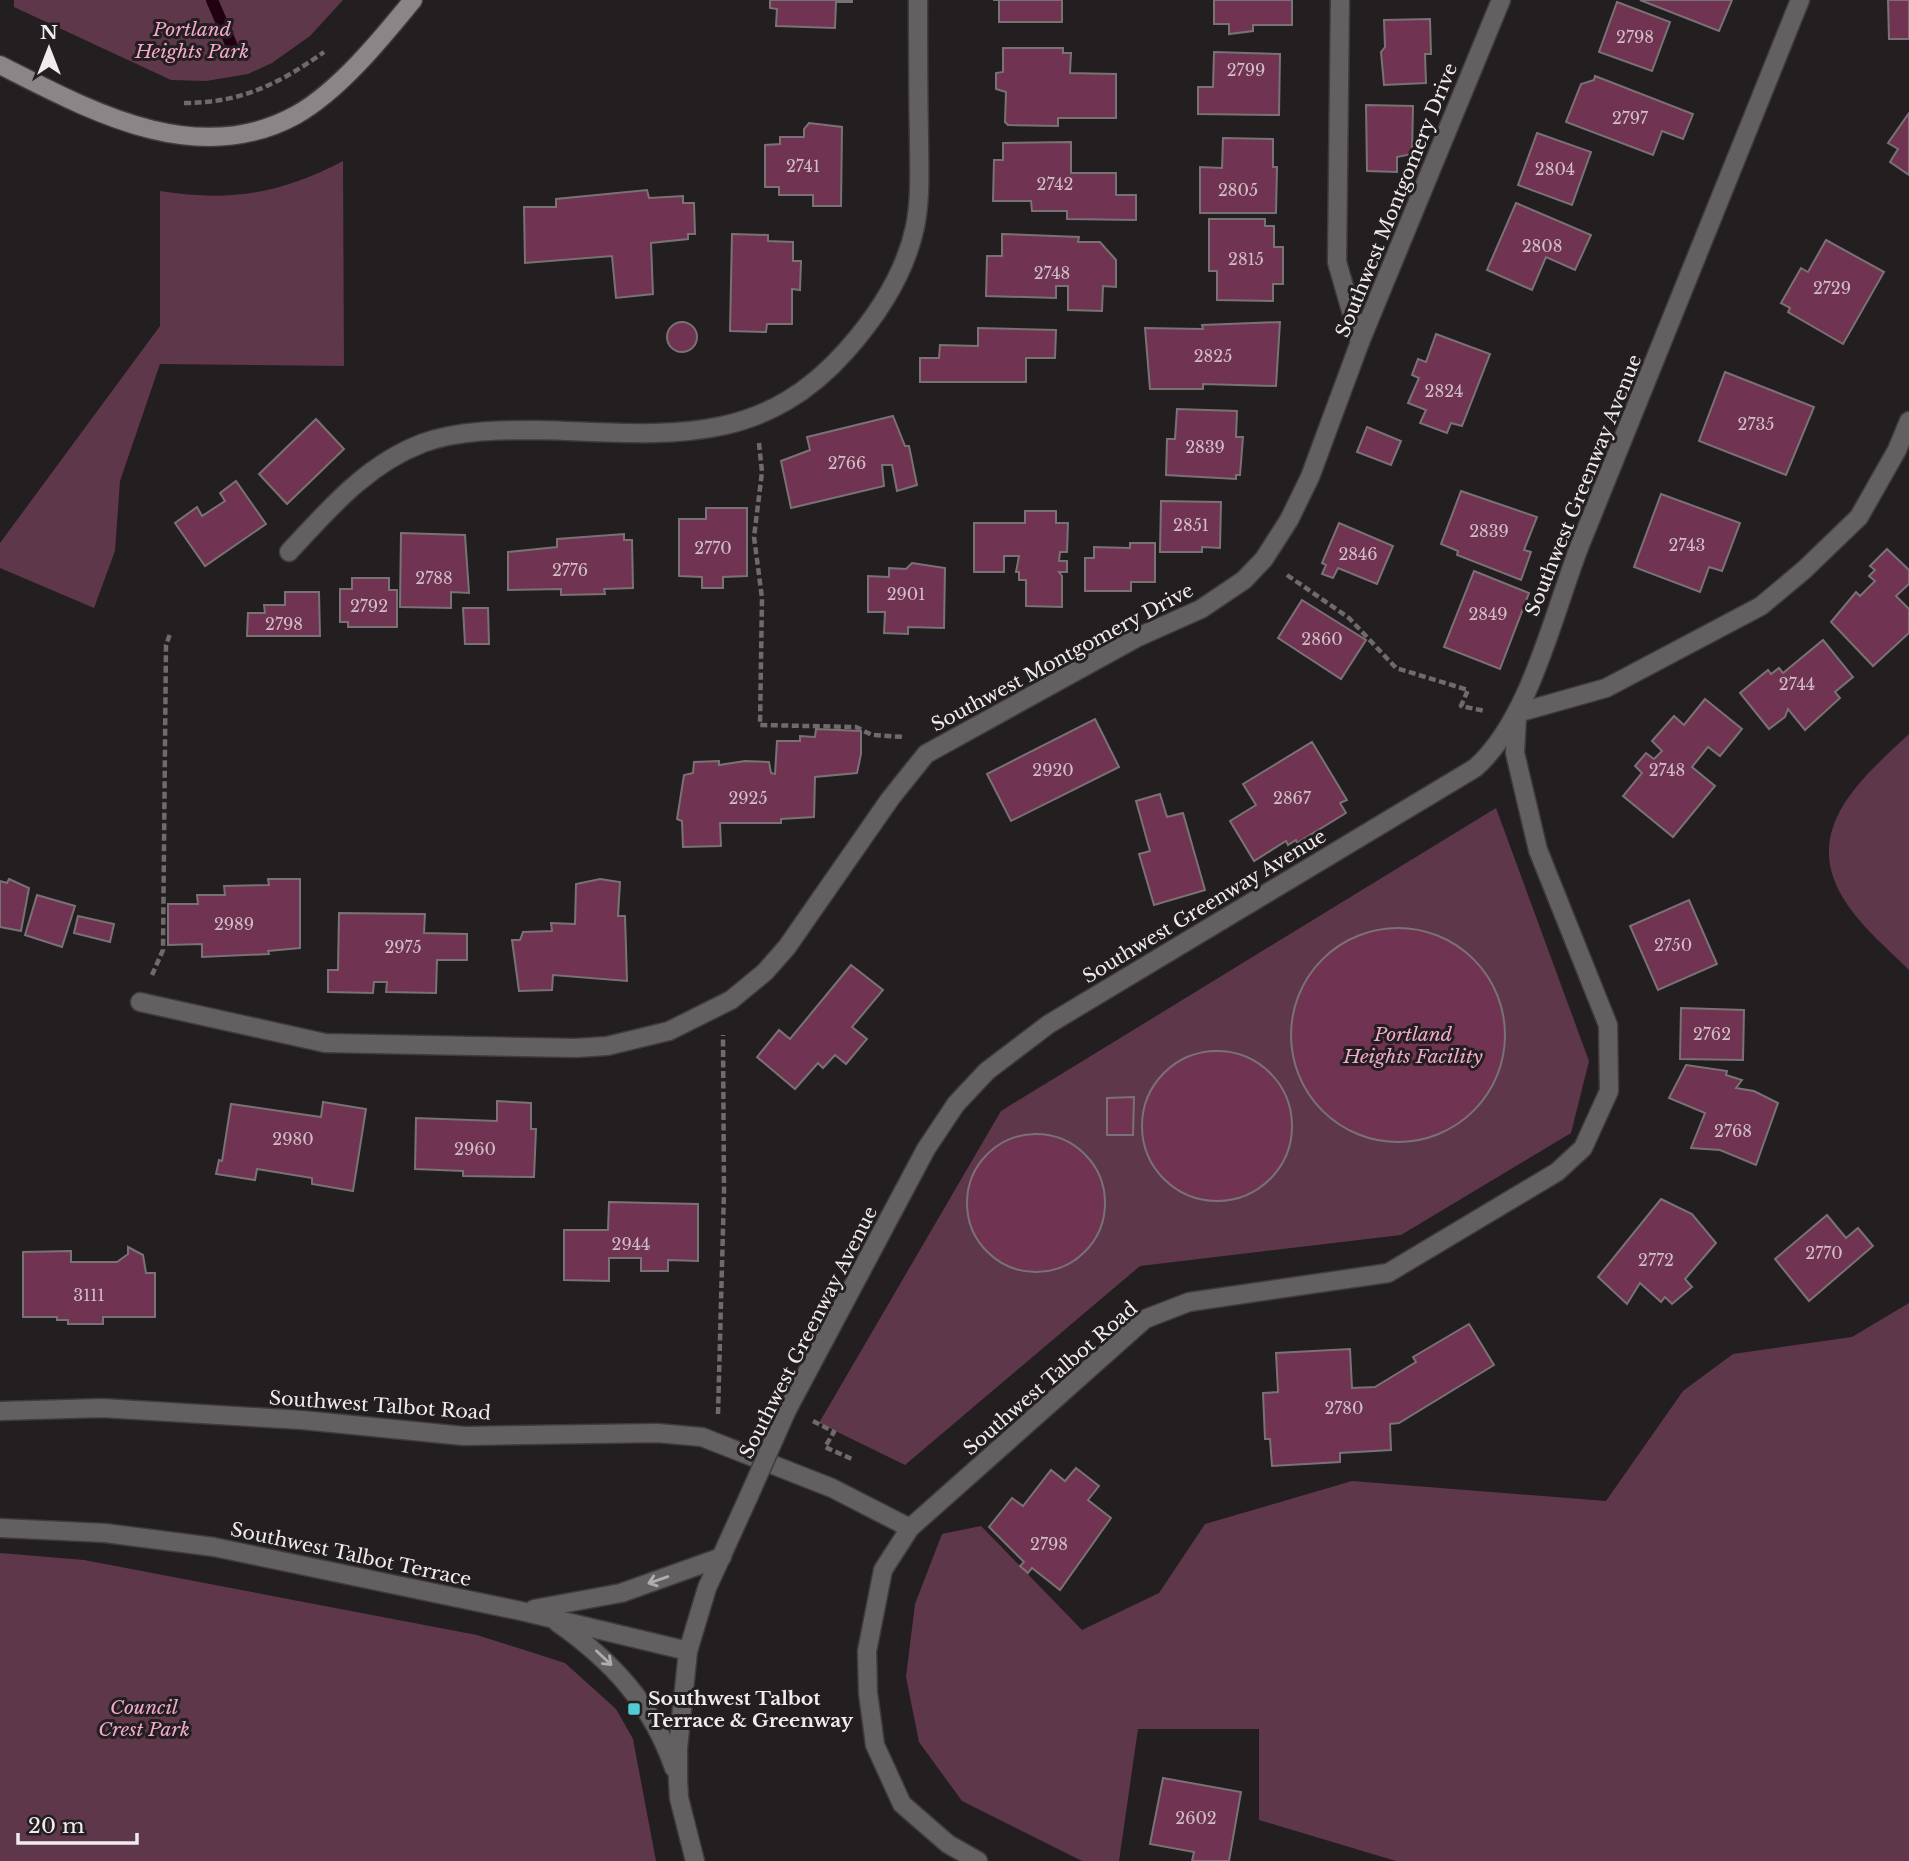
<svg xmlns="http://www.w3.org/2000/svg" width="1909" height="1861" font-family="'Libre Baskerville',serif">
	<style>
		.green { fill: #5f374a }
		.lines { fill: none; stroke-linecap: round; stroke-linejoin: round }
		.stream { stroke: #210011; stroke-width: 12 }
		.building { fill: #703452; stroke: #797274; stroke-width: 2 }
		.minor-casing { stroke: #403b3d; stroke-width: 21 }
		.tertiary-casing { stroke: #403b3d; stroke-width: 21 }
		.secondary-casing { stroke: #403b3d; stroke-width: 21 }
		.path { stroke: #6f6a6c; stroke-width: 4.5; stroke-dasharray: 7 3.5; stroke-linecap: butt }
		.minor { stroke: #636062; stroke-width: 18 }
		.tertiary { stroke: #636062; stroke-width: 18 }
		.secondary { stroke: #8a8587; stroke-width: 18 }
		.tertiary-bridge-casing { stroke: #403b3d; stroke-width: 21; stroke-linecap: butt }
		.tertiary-bridge { stroke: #636062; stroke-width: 18 }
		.oneway { stroke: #b1adae }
		.poi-dot { fill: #51ccd3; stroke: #231e20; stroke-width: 2.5 }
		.labels { text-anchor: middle; stroke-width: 6; stroke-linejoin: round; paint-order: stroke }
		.number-label { font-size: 16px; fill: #d0bec6 }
		.park-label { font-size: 19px; font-style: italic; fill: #f4a8cb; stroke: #231e20 }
		.street-label { font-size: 19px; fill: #f0eced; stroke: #231e20 }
		.poi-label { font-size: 19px; font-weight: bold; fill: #f0eced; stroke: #231e20; text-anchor: start }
	</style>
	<rect width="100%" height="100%" fill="#231e20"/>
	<g class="green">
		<path d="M14,0H343L310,36L272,63L248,74L206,81L171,80L14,7Z"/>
		<path d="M343,161L344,366L160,364L120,481L115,551L94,608L0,568V543L160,326V191C230,202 280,194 343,161Z"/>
		<path d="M1909,734V970C1889,950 1865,930 1849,907C1796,833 1859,781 1909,734Z"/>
		<path d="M1496,808L1589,1061L1571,1133L1401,1235L1140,1266L905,1465L819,1423L1001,1111Z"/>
		<path d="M1909,1303V1861H1396L1259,1820V1729H1138L1119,1861H1082L962,1801L919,1742L906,1677L915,1604L942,1534L981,1526L1082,1630L1159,1593L1205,1524L1352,1481L1606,1501L1683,1391L1733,1354L1852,1337Z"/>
		<path d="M0,1553L84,1560L477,1635L565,1663L616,1709L633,1739L656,1861H0Z"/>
	</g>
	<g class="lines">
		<path class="stream" d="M212,0L234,51"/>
	</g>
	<g class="building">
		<path d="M770,0H852V2H836L835,28L776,26L777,9L770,8Z"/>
		<path d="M993,0H1062V22H999V0Z"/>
		<path d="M1214,0H1292V25H1253V31L1229,34V24H1214Z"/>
		<path d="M1640,0H1732L1719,31Z"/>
		<path d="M1888,0H1909V39H1889Z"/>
		<path d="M1617,2L1670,22L1652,71L1599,52Z"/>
		<path d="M1430,19L1431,54H1425L1426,83L1384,85L1381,52L1385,47L1384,20Z"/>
		<path d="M1003,48H1063V53H1071L1070,73L1116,74V118H1058V126L1008,125L1005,122L1006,92L996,89V73L1003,72Z"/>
		<path d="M1214,52L1280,54L1279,115L1198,114V87H1213Z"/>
		<path d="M1595,76L1693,114L1683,139L1662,131L1653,155L1566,122L1581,84L1594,80Z"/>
		<path d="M1366,105L1413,106L1412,154L1397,157V172L1367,171Z"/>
		<path d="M1909,113V175L1890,162L1898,149L1888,143Z"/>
		<path d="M809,123L842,127L841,206H813V195H779V187H765V145L780,144V137H804V129Z"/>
		<path d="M1537,133L1591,152L1572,205L1518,185Z"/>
		<path d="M1223,138L1273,139V167H1277L1276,213H1200V167L1222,168Z"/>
		<path d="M1071,142V173H1116V195H1136V220L1067,219V211H1032L1031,201H993L994,160H1003V143Z"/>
		<path d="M647,190L649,198L683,196V203H694L695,234H688V239L651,243L653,294L616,298L612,256L525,263L524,207H556V199Z"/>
		<path d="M1516,203L1591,235L1575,270L1546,257L1532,290L1487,270Z"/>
		<path d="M1209,219H1265V226H1274V247H1283V284H1273V301L1217,300V271H1209Z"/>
		<path d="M732,234L768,235V241L793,242V261H801L800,290L792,289V324H767L766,332L730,331Z"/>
		<path d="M1002,234L1079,237L1078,242H1100L1116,260V287L1103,286L1102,311L1068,310V286H1056V298L986,296L987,256H1002Z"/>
		<path d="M1826,240L1884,272L1843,344L1788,312L1790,308L1781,303L1801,268L1808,272Z"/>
		<circle cx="682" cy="337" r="15"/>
		<path d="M1280,322L1276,386L1203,384V389H1150L1145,328L1203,329L1202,325Z"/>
		<path d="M978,328L1056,330L1055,358H1026V382H920V358H939L940,345L978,346Z"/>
		<path d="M1436,334L1490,354L1462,426L1451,423L1447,433L1420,423L1426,410L1408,403L1419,378L1412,375L1418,359L1426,362Z"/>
		<path d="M1725,372L1814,407L1786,475L1699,441Z"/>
		<path d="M1177,409L1237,411L1236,437H1243L1240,475H1236V479L1166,475L1167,439H1175Z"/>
		<path d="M893,416L905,446H909L917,485L897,491L892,465H882L884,486L791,508L781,461L810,450L807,437Z"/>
		<path d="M316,419L344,449L287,504L259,474Z"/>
		<path d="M1367,427L1401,441L1391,465L1357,452Z"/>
		<path d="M236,481L266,524L205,566L175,523L197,507L202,516L225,501L220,493Z"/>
		<path d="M1461,491L1537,517L1524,550L1531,552L1521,580L1457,555L1458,551L1441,544Z"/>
		<path d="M1661,494L1740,523L1722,571L1709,567L1700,592L1634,567Z"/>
		<path d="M1161,501L1221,502L1220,548L1202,547V552H1160Z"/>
		<path d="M706,508H747V576L723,577V588H702V577L679,576V519H706Z"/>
		<path d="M1025,511H1056V523H1068L1067,552H1060L1059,561H1067V572H1059L1062,576V607L1026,606V580H1019V572H1016L1019,556H1004V572H974V523H1025Z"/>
		<path d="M1339,523L1393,546L1377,584L1338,568L1333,578L1322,574L1326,565L1322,563Z"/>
		<path d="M401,533L465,535L469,593L451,592V608L400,607Z"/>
		<path d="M624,534V540H632L633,588L604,589L605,594L561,595V589L508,590V552L557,547V539Z"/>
		<path d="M1130,543H1155V582H1131V591H1085V558H1094V547L1130,548Z"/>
		<path d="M1887,549L1909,570V584L1896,596L1909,609V633L1873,666L1831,622L1856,592L1860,596L1875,581L1869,576L1875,570L1870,566Z"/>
		<path d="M912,563L945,568L944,628L908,627V634L884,633L885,612H868V576L889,577V568L906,569Z"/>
		<path d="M1474,571L1529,593L1500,669L1444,647Z"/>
		<path d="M352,578H389V590H397V627H348V622H340V589H352Z"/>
		<path d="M285,592H319L320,636H247L248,613H265L264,605H285Z"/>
		<path d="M1302,600L1366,640L1341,679L1278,638Z"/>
		<path d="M463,608H488L489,644H465Z"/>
		<path d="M1823,640L1853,677L1835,692L1840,698L1805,730L1788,709L1785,717L1769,729L1740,693L1768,670L1771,674L1779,668L1783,673Z"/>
		<path d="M1705,699L1742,729L1720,756L1708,747L1692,767L1715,786L1673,837L1623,796L1642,773L1635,766L1646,753L1654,759L1662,751L1652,741L1674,716L1684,725Z"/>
		<path d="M1095,719L1119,767L1011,821L987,774Z"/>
		<path d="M816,729L861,731V754L857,773L815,777L814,817L781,819V823H720L721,846L683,847L682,821L677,819L684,775L693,773L694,762L719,761V765L745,761L769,762L771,773L775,774L777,741H800V736L815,737Z"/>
		<path d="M1312,742L1347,800L1340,803L1346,813L1297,843L1296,840L1288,845L1286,841L1254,861L1230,821L1256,805L1243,784Z"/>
		<path d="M1160,794L1167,817L1183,813L1205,890L1154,905L1139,854L1150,851L1136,801Z"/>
		<path d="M9,879L29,888L21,931L0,927V881L7,883Z"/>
		<path d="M268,879H300V948L268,951L269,954L202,957V944L168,945V904H198L197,895H225L224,886L269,885Z"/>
		<path d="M600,879L620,882L618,916H625L627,981L553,975L552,990L519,991L512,940H520L523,932L552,931L551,923L575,924L576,884Z"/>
		<path d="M37,895L75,906L62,947L25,935Z"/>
		<path d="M1689,900L1717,964L1658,990L1630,926Z"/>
		<path d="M339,913L425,914L424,933L467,934V960H437L436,993L386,992L387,982H374L373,993L328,992V970H338Z"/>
		<path d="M78,916L114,924L110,942L74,933Z"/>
		<circle cx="1398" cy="1035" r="107"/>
		<path d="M851,965L883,990L852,1027L867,1039L846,1064L835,1055L823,1068L818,1063L795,1089L757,1057L779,1030L790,1039Z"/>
		<path d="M1681,1008L1744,1010L1743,1060L1680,1059Z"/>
		<circle cx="1217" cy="1126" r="75"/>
		<path d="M1686,1065L1727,1071L1726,1075L1742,1080L1736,1088L1754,1091L1778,1103L1756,1165L1720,1150L1691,1148L1705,1113L1669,1098Z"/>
		<path d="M1134,1097L1133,1135H1107V1098Z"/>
		<path d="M497,1101L531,1103V1129H536L534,1177L463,1176V1171L415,1169L416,1118L497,1121Z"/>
		<path d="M323,1102L366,1109L353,1191L312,1184V1178L257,1169L255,1180L216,1174L219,1160L222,1161L231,1104L321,1117Z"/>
		<circle cx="1036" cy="1203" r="69"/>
		<path d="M1661,1199L1692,1214L1716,1243L1685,1279L1692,1287L1672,1304L1665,1297L1661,1302L1640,1283L1627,1304L1598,1277Z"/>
		<path d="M609,1202L698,1204V1261L668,1260V1271H641V1258H609V1281L564,1280V1230H608Z"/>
		<path d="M1827,1215L1846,1238L1858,1228L1873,1246L1809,1301L1775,1259Z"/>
		<path d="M128,1247L143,1255L146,1273H155V1317H103V1324H68V1320H57V1317H23V1252L71,1251V1262H117L128,1254Z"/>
		<path d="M1469,1324L1494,1365L1399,1423L1390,1424L1391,1450L1340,1453V1462L1272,1466L1270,1439H1265L1263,1393L1278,1392L1276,1353L1350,1349L1352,1388L1375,1387L1416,1362L1413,1357Z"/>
		<path d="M1076,1468L1099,1486L1088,1500L1111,1518L1060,1590L1032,1568L1028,1573L1020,1566L1024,1562L989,1527L1012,1498L1023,1506L1051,1470L1065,1481Z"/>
		<path d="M1163,1778L1241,1792L1229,1861H1192L1194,1852L1150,1844Z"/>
	</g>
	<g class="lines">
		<g class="minor-casing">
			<g id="minor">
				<path d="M1340,0L1337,262L1360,342"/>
				<path d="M289,552C329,509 367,464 423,443C459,430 501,430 538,430C660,433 757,451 846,351C878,315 905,274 915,227C921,198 919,167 919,138C918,92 918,46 918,0"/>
				<path d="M1517,713L1606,688L1761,606L1804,570L1859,517L1897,450L1909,421"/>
				<path d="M140,1002L325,1043L576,1048L607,1046L669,1031L731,1000L765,972L787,947L890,799L926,754L1136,638L1201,609L1244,580L1264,559L1289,520L1310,477L1360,342L1501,0"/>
			</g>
		</g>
		<g class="tertiary-casing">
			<g id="tertiary">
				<path d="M787,1410L926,1149L956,1104L987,1071L1049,1024L1475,768C1530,720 1553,614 1580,545C1653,364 1727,182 1800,0"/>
				<path d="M0,1411L102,1408L302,1420L464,1436L657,1433L702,1437L832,1488L910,1528"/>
				<path d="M0,1528L105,1533L214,1547L521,1611L688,1651"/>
				<path d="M534,1609L621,1593L722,1557"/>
				<path d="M558,1623C612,1661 652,1704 674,1768"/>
				<path d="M695,1861L679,1798L678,1780V1748L688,1651L707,1588L748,1498"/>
				<path d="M978,1861L948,1844L902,1804L875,1745L868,1693L867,1651L883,1570L910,1528L1145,1319L1189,1302L1388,1273L1557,1172L1583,1148L1609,1091L1608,1025L1538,850L1515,753L1517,717"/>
			</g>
		</g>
		<g class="secondary-casing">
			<path id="secondary" d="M0,65C89,110 196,170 296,115C339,91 382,38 413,0"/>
		</g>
		<g class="path">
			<path d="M184,103C241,103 279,84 324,52"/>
			<path d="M759,443L762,472L754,537L762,598L760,725L856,727L872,735L904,737"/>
			<path d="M1287,575L1349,618L1396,668L1468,690L1461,706L1485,711"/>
			<path d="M152,975L163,950L166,645L170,634"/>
			<path d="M718,1414L724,1192L723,1035"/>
			<path d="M813,1421L834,1432L825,1447L854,1460"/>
		</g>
		<use href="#minor" class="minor"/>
		<use href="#tertiary" class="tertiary"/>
		<use href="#secondary" class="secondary"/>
		<g class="tertiary-bridge-casing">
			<path id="tertiary-bridge" d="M748,1498L787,1410"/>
		</g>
		<use href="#tertiary-bridge" class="tertiary-bridge"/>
	</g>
	<defs><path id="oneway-shaft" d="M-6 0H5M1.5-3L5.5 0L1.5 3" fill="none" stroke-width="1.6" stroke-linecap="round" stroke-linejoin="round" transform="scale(1.75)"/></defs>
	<g class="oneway">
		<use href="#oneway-shaft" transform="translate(658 1580) rotate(161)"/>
		<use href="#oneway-shaft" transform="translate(604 1658) rotate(43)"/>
	</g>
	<rect class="poi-dot" x="627" y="1702" width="14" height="14" rx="3.5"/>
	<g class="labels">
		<g class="number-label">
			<text x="1635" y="43">2798</text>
			<text x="1246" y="76">2799</text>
			<text x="1630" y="124">2797</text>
			<text x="803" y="172">2741</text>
			<text x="1555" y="175">2804</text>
			<text x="1055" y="190">2742</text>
			<text x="1238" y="196">2805</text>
			<text x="1542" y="252">2808</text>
			<text x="1246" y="265">2815</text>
			<text x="1052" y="279">2748</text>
			<text x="1832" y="294">2729</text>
			<text x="1213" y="362">2825</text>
			<text x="1444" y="397">2824</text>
			<text x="1756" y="430">2735</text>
			<text x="1205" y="453">2839</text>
			<text x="847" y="469">2766</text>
			<text x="1191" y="531">2851</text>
			<text x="1489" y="537">2839</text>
			<text x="1687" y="551">2743</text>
			<text x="713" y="554">2770</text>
			<text x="1358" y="560">2846</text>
			<text x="570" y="576">2776</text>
			<text x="434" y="584">2788</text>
			<text x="906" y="600">2901</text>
			<text x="369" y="612">2792</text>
			<text x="1488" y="620">2849</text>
			<text x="284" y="630">2798</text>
			<text x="1322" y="645">2860</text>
			<text x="1797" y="690">2744</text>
			<text x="1053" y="776">2920</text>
			<text x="1667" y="776">2748</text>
			<text x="748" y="804">2925</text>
			<text x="1292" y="804">2867</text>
			<text x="234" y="930">2989</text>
			<text x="1673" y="951">2750</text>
			<text x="403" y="953">2975</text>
			<text x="1712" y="1040">2762</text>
			<text x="1733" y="1137">2768</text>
			<text x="293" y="1145">2980</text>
			<text x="475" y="1155">2960</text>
			<text x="631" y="1250">2944</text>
			<text x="1824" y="1259">2770</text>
			<text x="1656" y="1266">2772</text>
			<text x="89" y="1301">3111</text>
			<text x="1344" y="1414">2780</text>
			<text x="1049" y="1550">2798</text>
			<text x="1196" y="1824">2602</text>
		</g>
		<g class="park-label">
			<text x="192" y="36">Portland<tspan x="192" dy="22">Heights Park</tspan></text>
			<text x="1413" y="1041">Portland<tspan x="1413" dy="22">Heights Facility</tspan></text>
			<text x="144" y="1714">Council<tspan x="144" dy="22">Crest Park</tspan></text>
		</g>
		<g class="street-label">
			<text transform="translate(1396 200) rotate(-68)" y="7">Southwest Montgomery Drive</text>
			<text transform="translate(1583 485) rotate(-68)" y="7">Southwest Greenway Avenue</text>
			<text transform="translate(1062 657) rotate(-28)" y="7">Southwest Montgomery Drive</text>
			<text transform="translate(1204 906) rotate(-31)" y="7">Southwest Greenway Avenue</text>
			<text transform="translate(808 1332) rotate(-63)" y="7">Southwest Greenway Avenue</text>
			<text transform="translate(1050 1378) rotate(-41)" y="7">Southwest Talbot Road</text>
			<text transform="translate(380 1405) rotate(4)" y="7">Southwest Talbot Road</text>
			<text transform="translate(351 1554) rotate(12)" y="7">Southwest Talbot Terrace</text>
		</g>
		<g class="poi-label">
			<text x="648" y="1705">Southwest Talbot<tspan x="648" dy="22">Terrace &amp; Greenway</tspan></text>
		</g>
	</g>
	<g transform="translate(49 49)" stroke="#231e20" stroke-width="5" paint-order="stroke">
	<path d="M0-5L12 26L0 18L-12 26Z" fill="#f0eced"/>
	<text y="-10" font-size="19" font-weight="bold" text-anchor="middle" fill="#f0eced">N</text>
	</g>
	<path d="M18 1833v10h119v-10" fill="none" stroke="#f0eced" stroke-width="3.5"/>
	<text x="28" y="1833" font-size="21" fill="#f0eced" stroke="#231e20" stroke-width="5" paint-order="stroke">20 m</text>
</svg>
